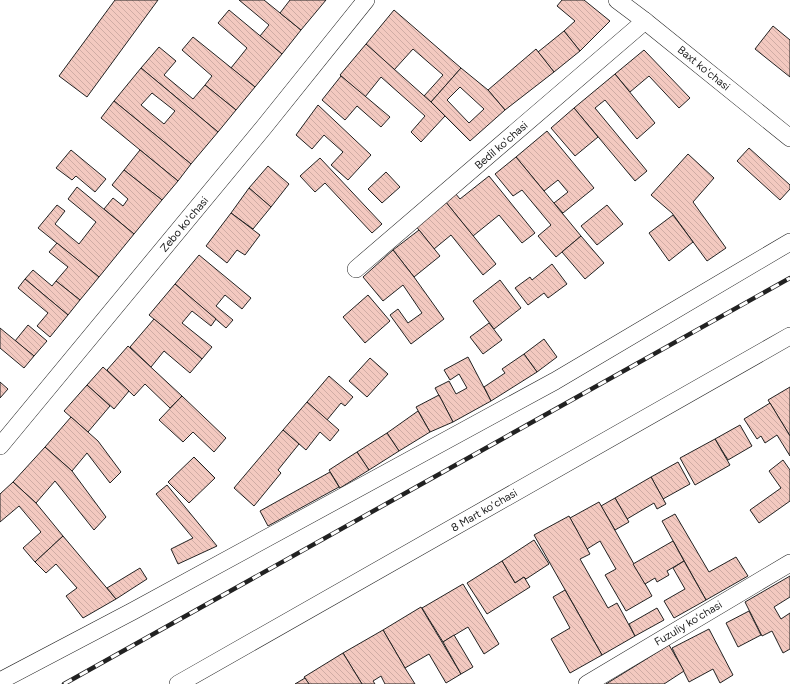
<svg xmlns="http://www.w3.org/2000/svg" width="790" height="684" font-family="Figtree,sans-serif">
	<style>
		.building { fill: url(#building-back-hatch); stroke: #222; fill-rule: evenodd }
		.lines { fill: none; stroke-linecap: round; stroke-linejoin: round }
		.minor-casing { stroke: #222; stroke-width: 18 }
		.minor { stroke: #fff; stroke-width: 17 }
		.rail-casing { stroke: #222; stroke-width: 4.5 }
		.rail { stroke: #fff; stroke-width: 3; stroke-dasharray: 9; stroke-linecap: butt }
		.labels { text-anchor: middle; stroke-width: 3; stroke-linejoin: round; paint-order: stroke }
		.street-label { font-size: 11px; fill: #222; stroke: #fff }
	</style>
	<defs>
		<pattern id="building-back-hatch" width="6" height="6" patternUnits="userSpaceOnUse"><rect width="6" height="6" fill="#f3c9c0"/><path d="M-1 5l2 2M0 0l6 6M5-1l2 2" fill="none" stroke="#d0aca5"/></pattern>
	</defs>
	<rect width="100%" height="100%" fill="#fff"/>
	<g class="building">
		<path d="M115,0H158L87,97L59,76Z"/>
		<path d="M239,0H264L301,30L282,54L260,36L269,25Z"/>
		<path d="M290,0H326L301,30L280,13Z"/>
		<path d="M562,0H584L610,21L580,51L564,31L575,21L557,6Z"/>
		<path d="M229,10L282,54L255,87L231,68L247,48L218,23Z"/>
		<path d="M394,10L461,68L431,102L424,96L443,75L413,49L394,70L366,44Z"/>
		<path d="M773,26L790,40V77L755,49Z"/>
		<path d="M564,31L580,51L554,72L538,52Z"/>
		<path d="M193,37L255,87L236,110L205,85L212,76L182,50Z"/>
		<path d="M366,44L431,102L445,116L421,142L411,132L425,116L381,77L365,97L340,75Z"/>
		<path d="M159,47L176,61L164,75L193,99L205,85L236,110L218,132L141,68Z"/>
		<path d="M536,49L554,72L505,110L488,90Z"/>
		<path d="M644,50L690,98L679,108L649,76L630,92L615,74Z"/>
		<path d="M141,68L218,132L191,164L114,101ZM152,93L175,111L164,124L141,105Z"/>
		<path d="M461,68L488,90L505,110L470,141L431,102ZM460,87L484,109L469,123L447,100Z"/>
		<path d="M615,74L655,123L637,139L605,100L595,108L647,171L635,181L574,108Z"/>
		<path d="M341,76L390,117L381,127L357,106L345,120L322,100Z"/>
		<path d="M114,101L191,164L178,181L101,118Z"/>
		<path d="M318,105L371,155L348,180L331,165L343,152L324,135L312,149L296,135Z"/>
		<path d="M574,108L598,137L575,156L551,128Z"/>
		<path d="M547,131L594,188L563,213L554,203L568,192L558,180L544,191L516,157Z"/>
		<path d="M749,148L790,185V189L780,200L737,161Z"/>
		<path d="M71,150L106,179L95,192L76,176L72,180L56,168Z"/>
		<path d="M140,150L178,181L162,200L124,170Z"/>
		<path d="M688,154L714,178L693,202L726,248L707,261L672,213L651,195Z"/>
		<path d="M516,157L581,236L556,257L538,236L551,225L522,190L513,196L495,174Z"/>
		<path d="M320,158L382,224L372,233L325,183L315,192L300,176Z"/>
		<path d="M268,166L289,184L271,207L249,188Z"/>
		<path d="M124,170L162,200L134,234L104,209L113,198L123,206L128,199L112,185Z"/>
		<path d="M386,172L400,187L382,203L368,189Z"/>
		<path d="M489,176L535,233L522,243L499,215L473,236L445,201L455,193L460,199Z"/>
		<path d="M77,187L134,234L99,277L38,228L57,205L65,211L55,224L79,244L96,222L68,199Z"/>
		<path d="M249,188L271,207L253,229L231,213Z"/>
		<path d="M445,201L496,264L483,275L451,235L434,249L415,225Z"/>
		<path d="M607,205L623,224L597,245L581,226Z"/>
		<path d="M231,213L260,235L245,255L237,250L227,263L206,246Z"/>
		<path d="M673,215L693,242L669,261L649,233Z"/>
		<path d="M419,230L440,256L414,277L393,250Z"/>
		<path d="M581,236L604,263L585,279L562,252Z"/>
		<path d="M57,243L99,277L80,300L56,281L68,267L49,252Z"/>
		<path d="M393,250L414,277L444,319L411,344L390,315L398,309L408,323L422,313L403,285L383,301L363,277Z"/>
		<path d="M199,255L251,298L242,309L225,295L216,306L233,320L226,328L175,284Z"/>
		<path d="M552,264L567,284L548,298L544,293L528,305L515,288L530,277L532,280Z"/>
		<path d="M33,270L52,286L56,281L80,300L68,315L25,279Z"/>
		<path d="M25,279L68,315L50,337L37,326L48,313L18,288Z"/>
		<path d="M500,280L521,308L494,329L473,301Z"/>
		<path d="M175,284L216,319L211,326L192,311L182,323L212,347L202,359L149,315Z"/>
		<path d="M368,295L390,321L365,343L343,317Z"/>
		<path d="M154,319L202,359L190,373L164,351L151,367L130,347Z"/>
		<path d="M489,323L502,340L483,354L470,337Z"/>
		<path d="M28,325L47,341L34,356L15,341Z"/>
		<path d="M0,328L34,356L24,368L0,348Z"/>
		<path d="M544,339L557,357L537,372L524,354Z"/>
		<path d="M128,346L182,396L170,408L145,384L134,396L107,370Z"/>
		<path d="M524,354L537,372L491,401L484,387L505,373L502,369Z"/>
		<path d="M468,357L491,401L453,422L435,388L449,381L456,394L467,388L459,374L450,380L444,370Z"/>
		<path d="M370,358L388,374L367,397L349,381Z"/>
		<path d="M103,367L129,391L114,409L87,385Z"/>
		<path d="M329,376L353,397L345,406L341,403L327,420L307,402Z"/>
		<path d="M0,382L8,389L0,398Z"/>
		<path d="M87,385L110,406L88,432L64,411Z"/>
		<path d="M790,387V436L768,400Z"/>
		<path d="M439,395L453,422L430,432L416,407Z"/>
		<path d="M182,396L226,438L214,452L193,432L183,442L159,420Z"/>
		<path d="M307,402L339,430L330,441L320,432L306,450L283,430Z"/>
		<path d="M770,403L790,436V456L777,435L765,443L761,436L757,439L744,419Z"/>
		<path d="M418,411L430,432L399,451L387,433Z"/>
		<path d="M71,417L98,441L121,472L110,483L87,453L72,471L45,447Z"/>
		<path d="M740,425L752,446L728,460L715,439Z"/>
		<path d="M283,430L299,444L278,470L281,473L254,506L234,488Z"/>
		<path d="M387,433L399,451L369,470L357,452Z"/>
		<path d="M715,439L730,465L695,485L680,458Z"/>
		<path d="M45,447L72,471L106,517L94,530L55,481L36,503L13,482Z"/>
		<path d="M357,452L369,470L340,488L329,470Z"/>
		<path d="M194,457L215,478L189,503L168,482Z"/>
		<path d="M783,460L790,470V501L759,523L750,510L781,488L769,471Z"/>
		<path d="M678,462L690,484L663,499L651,477Z"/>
		<path d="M330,472L339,487L268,526L260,511Z"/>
		<path d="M651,477L666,504L657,509L654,503L627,519L615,498Z"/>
		<path d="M13,482L36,503L63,536L35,562L23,548L41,532L19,506L0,522V494Z"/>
		<path d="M167,485L217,546L178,564L171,549L193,538L156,494Z"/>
		<path d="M615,498L629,522L615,530L601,506Z"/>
		<path d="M599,502L652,596L626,611L605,575L616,569L600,541L587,549L570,518Z"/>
		<path d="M675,514L709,572L736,557L748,576L706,600L662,521Z"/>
		<path d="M569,516L590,554L580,559L608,608L617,603L635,636L602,655L534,535Z"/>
		<path d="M63,536L116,599L83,618L66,596L77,588L56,564L46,573L35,562Z"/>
		<path d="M534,540L549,564L526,579L524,577L515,583L502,561Z"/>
		<path d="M673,541L684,561L667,571L669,575L657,582L655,578L645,584L633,564Z"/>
		<path d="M502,561L515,583L524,577L530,587L487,614L467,583Z"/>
		<path d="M684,561L706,600L674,618L664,601L685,589L673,568Z"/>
		<path d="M140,568L147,579L116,599L107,588Z"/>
		<path d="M790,576V597L774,607L781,619L790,613V649L783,653L772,631L762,636L745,602Z"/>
		<path d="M463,584L499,644L484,654L468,627L443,642L422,608Z"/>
		<path d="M565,590L602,655L570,673L551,639L570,628L553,597Z"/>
		<path d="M421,607L461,674L446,683L429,654L405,668L383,630Z"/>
		<path d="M657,608L664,620L635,636L629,624Z"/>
		<path d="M749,611L761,635L738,647L726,623Z"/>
		<path d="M709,629L733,675L720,683L713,669L689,682L672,648Z"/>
		<path d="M383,630L405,668L415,684H385L381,676L373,681L375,684H362L343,653Z"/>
		<path d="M454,635L473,667L461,674L443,642Z"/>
		<path d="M669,645L684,671L664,684H606Z"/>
		<path d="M343,653L362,684H309L304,677Z"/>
		<path d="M305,678L309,684H295Z"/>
	</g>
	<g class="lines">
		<g class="minor-casing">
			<g id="minor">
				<path d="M617,0L645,21L790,138"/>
				<path d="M356,269L645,21"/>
				<path d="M0,446L264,127L366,0"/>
				<path d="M0,681L133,611L555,381L790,242"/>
				<path d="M178,684L790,336"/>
				<path d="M587,684L790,563"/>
			</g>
		</g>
		<use href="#minor" class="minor"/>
		<g class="rail-casing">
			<path id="rail" d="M64,684L790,278"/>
		</g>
		<use href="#rail" class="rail"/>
	</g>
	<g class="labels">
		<g class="street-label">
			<text transform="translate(704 68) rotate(39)" y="4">Baxt koʻchasi</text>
			<text transform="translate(501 145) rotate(-41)" y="4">Bedil ko'chasi</text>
			<text transform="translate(184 224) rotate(-50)" y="4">Zebo koʻchasi</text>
			<text transform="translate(484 510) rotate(-30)" y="4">8 Mart koʻchasi</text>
			<text transform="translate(688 623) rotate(-31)" y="4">Fuzuliy koʻchasi</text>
		</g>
	</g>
</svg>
